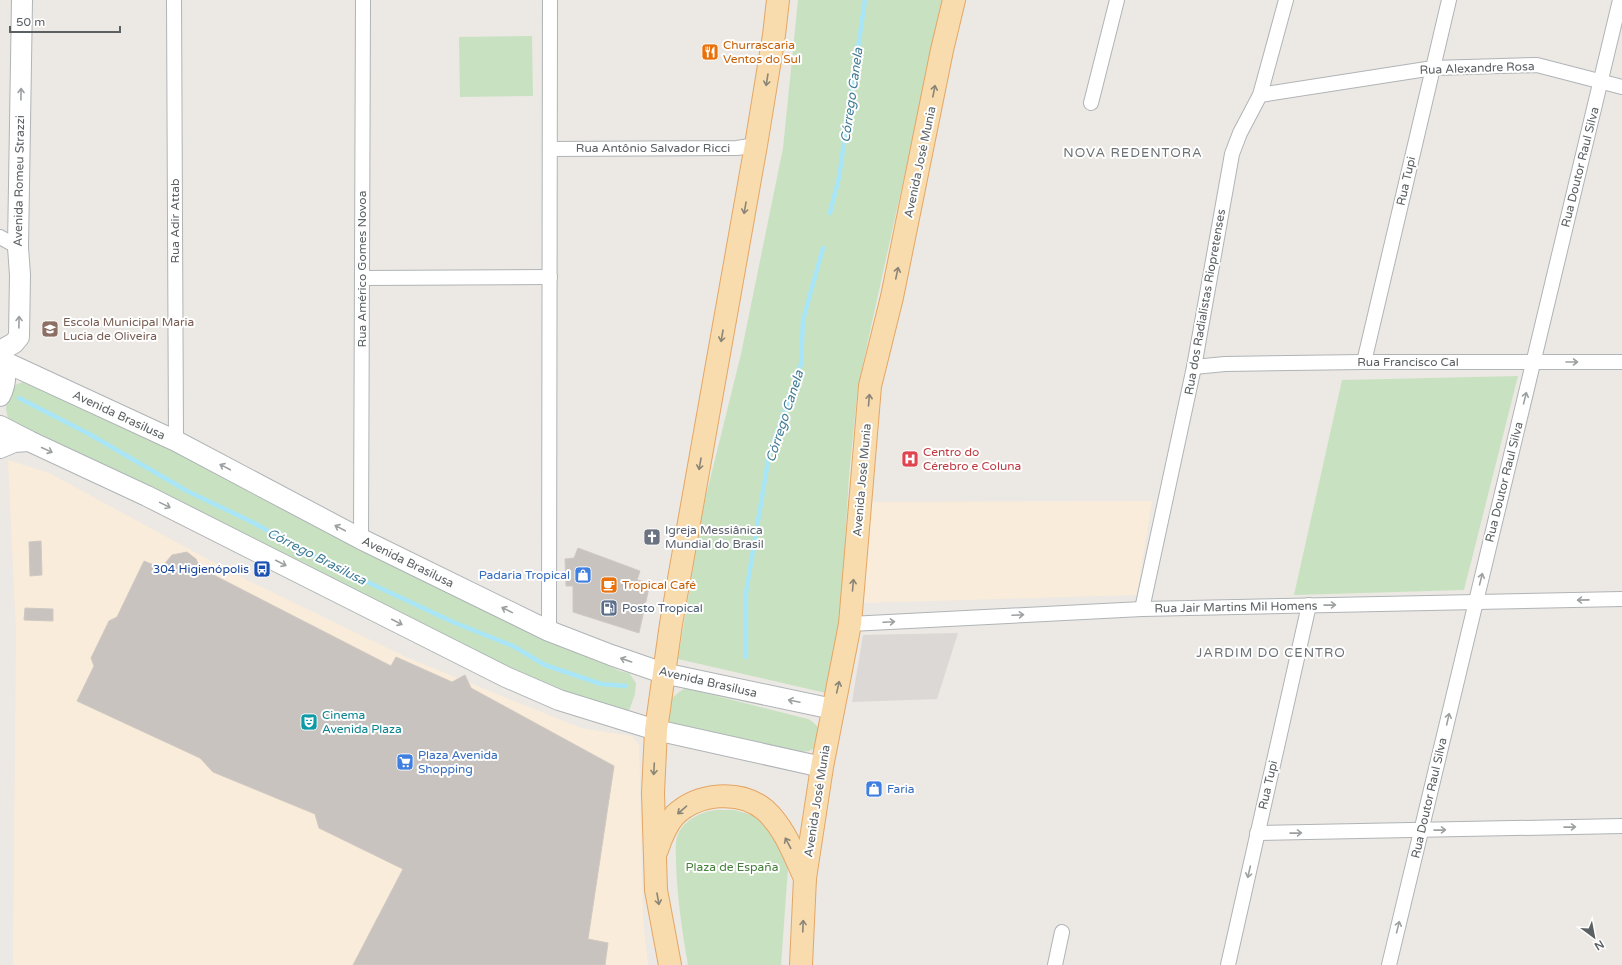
<svg xmlns="http://www.w3.org/2000/svg" width="1622" height="965" font-family="'Varela Round',sans-serif">
	<style>
		.commercial { fill: #faecda }
		.industrial { fill: #dbd8d5 }
		.green { fill: #c8e2c1 }
		.lines { fill: none; stroke-linecap: round; stroke-linejoin: round }
		.stream { stroke: #a8e5f7; stroke-width: 4.5 }
		.building { fill: #c8c3bf; stroke: #d0c9c2 }
		.street-casing { stroke: #b0b4b7; stroke-width: 16 }
		.secondary-casing { stroke: #afb4b7; stroke-width: 22 }
		.primary-casing { stroke: #e4a664; stroke-width: 24 }
		.street { stroke: #fff; stroke-width: 14 }
		.secondary { stroke: #fff; stroke-width: 20 }
		.primary { stroke: #f8dcad; stroke-width: 22 }
		.oneway { stroke: #8a8578 }
		.oneway2 { stroke: #9da0a1 }
		.labels { text-anchor: middle; stroke-width: 4; stroke-linejoin: round; paint-order: stroke }
		.food-label { font-size: 12px; fill: #c56008; stroke: #fff; text-anchor: start }
		.street-label { font-size: 12px; fill: #5b6062; stroke: #fff }
		.education-label { font-size: 12px; fill: #785e54; stroke: #fff; text-anchor: start }
		.health-label { font-size: 12px; fill: #be3a42; stroke: #fff; text-anchor: start }
		.worship-label { font-size: 12px; fill: #5b616d; stroke: #fff; text-anchor: start }
		.transit-label { font-size: 12px; fill: #164399; stroke: #fff; text-anchor: end }
		.shop-label { font-size: 12px; fill: #366cbe; stroke: #fff; text-anchor: start }
		.service-label { font-size: 12px; fill: #4e5e75; stroke: #fff; text-anchor: start }
		.culture-label { font-size: 12px; fill: #0d838f; stroke: #fff; text-anchor: start }
		.park-label { font-size: 12px; fill: #47803c; stroke: #fff }
		.water-label { font-size: 13px; font-style: italic; fill: #417c97; stroke: #fff }
		.neighbourhood-label { font-size: 13px; letter-spacing: 1px; fill: #6c7274; stroke: #fff }
	</style>
	<rect width="100%" height="100%" fill="#ece8e3"/>
	<g class="commercial">
		<path d="M8,460L49,473L237,575L406,657L581,728L632,736L639,745L643,919L648,965H13L16,633Z"/>
		<path d="M1152,501L1137,595L861,603L870,502Z"/>
	</g>
	<path class="industrial" d="M958,633L937,699L852,702L863,635Z"/>
	<g class="green">
		<path d="M798,0H943L858,386L849,476L840,624L826,693L678,659L703,508L741,354L783,148Z"/>
		<path d="M532,36L533,96L460,97L459,37Z"/>
		<path d="M1518,376L1464,590L1294,595L1342,380Z"/>
		<path d="M28,380L73,398L560,644L620,671L629,673L636,683L635,694L629,711L610,710L529,678L395,609L21,430L8,419L6,409L7,398L15,385Z"/>
		<path d="M685,688L808,719C823,728 820,732 816,747L809,751L801,752L671,725C664,706 668,699 685,688Z"/>
		<path d="M715,810H734L749,814L757,818L767,825L787,860L788,868L781,965H688C682,931 677,896 676,862C676,854 675,844 677,837C682,821 700,812 715,810Z"/>
	</g>
	<g class="lines">
		<g class="stream">
			<path d="M830,213L839,177L865,0"/>
			<path d="M19,398L91,435L187,491L252,522L333,566L453,622L513,646L545,665L601,684L626,686"/>
			<path d="M746,657V593L769,455L801,364L803,320L823,248"/>
		</g>
	</g>
	<g class="building">
		<path d="M41,541L42,575L30,576L29,542Z"/>
		<path d="M578,548L640,571L637,580L650,583L639,633L573,612V586H566L565,559L574,558Z"/>
		<path d="M187,552L196,559L200,568L391,666L396,657L452,682L465,675L471,688L614,766L588,939L608,943L605,965H353L403,869L319,828L315,814L213,772L200,758L77,701L94,666L91,658L109,621L117,617L144,561L161,568L172,555Z"/>
		<path d="M25,608L53,609V621L24,620Z"/>
	</g>
	<g class="lines">
		<g class="street-casing">
			<g id="street">
				<path d="M174,0L176,441"/>
				<path d="M1260,95L1433,68L1537,65L1622,87"/>
				<path d="M1091,103L1117,0"/>
				<path d="M550,149L737,148L756,145"/>
				<path d="M0,237L18,247"/>
				<path d="M362,278L550,277"/>
				<path d="M1364,362L1449,0"/>
				<path d="M1194,367L1225,364L1364,362H1622"/>
				<path d="M361,539L363,0"/>
				<path d="M1142,609L1194,367L1232,154L1240,133L1260,95L1286,0"/>
				<path d="M850,624L1142,609L1622,599"/>
				<path d="M549,631L550,0"/>
				<path d="M1257,833L1622,826"/>
				<path d="M1055,965L1062,932"/>
				<path d="M1228,965L1309,605"/>
				<path d="M1389,965L1620,0"/>
			</g>
		</g>
		<g class="secondary-casing">
			<g id="secondary">
				<path d="M0,351L14,343L19,337L20,275L18,247L22,0"/>
				<path d="M0,355C7,368 7,383 0,396"/>
				<path d="M3,361L176,441L361,539L549,631L611,655L663,673L833,709"/>
				<path d="M0,426L29,441L147,496L506,677L559,700L656,730L822,767"/>
				<path d="M0,448L14,442L29,441"/>
			</g>
		</g>
		<g class="primary-casing">
			<g id="primary">
				<path d="M657,850C661,838 666,825 675,815C698,793 740,789 765,810C785,828 794,855 805,878"/>
				<path d="M670,965L656,890L653,793L656,730L671,624L756,145L774,35L778,0"/>
				<path d="M801,965L805,878L822,767L850,624L870,386L892,297L942,50L954,0"/>
			</g>
		</g>
		<use href="#street" class="street"/>
		<use href="#secondary" class="secondary"/>
		<use href="#primary" class="primary"/>
	</g>
	<defs><path id="oneway-shaft" d="M-6 0H5M1.5-3L5.5 0L1.5 3" fill="none" stroke-width="1.6" stroke-linecap="round" stroke-linejoin="round"/></defs>
	<g class="oneway">
		<use href="#oneway-shaft" transform="translate(767 80) rotate(99)"/>
		<use href="#oneway-shaft" transform="translate(934 91) rotate(-79)"/>
		<use href="#oneway-shaft" transform="translate(745 208) rotate(100)"/>
		<use href="#oneway-shaft" transform="translate(897 273) rotate(-78)"/>
		<use href="#oneway-shaft" transform="translate(722 336) rotate(100)"/>
		<use href="#oneway-shaft" transform="translate(869 400) rotate(-85)"/>
		<use href="#oneway-shaft" transform="translate(700 464) rotate(100)"/>
		<use href="#oneway-shaft" transform="translate(853 585) rotate(-85)"/>
		<use href="#oneway-shaft" transform="translate(838 687) rotate(-77)"/>
		<use href="#oneway-shaft" transform="translate(654 769) rotate(93)"/>
		<use href="#oneway-shaft" transform="translate(682 810) rotate(139)"/>
		<use href="#oneway-shaft" transform="translate(788 843) rotate(-118)"/>
		<use href="#oneway-shaft" transform="translate(658 899) rotate(80)"/>
		<use href="#oneway-shaft" transform="translate(803 926) rotate(-88)"/>
	</g>
	<g class="oneway2">
		<use href="#oneway-shaft" transform="translate(21 94) rotate(-89)"/>
		<use href="#oneway-shaft" transform="translate(19 322) rotate(-89)"/>
		<use href="#oneway-shaft" transform="translate(1572 362)"/>
		<use href="#oneway-shaft" transform="translate(1525 398) rotate(-76)"/>
		<use href="#oneway-shaft" transform="translate(47 450) rotate(25)"/>
		<use href="#oneway-shaft" transform="translate(225 467) rotate(-152)"/>
		<use href="#oneway-shaft" transform="translate(165 505) rotate(26)"/>
		<use href="#oneway-shaft" transform="translate(340 528) rotate(-152)"/>
		<use href="#oneway-shaft" transform="translate(281 563) rotate(27)"/>
		<use href="#oneway-shaft" transform="translate(1481 579) rotate(-76)"/>
		<use href="#oneway-shaft" transform="translate(1583 600) rotate(179)"/>
		<use href="#oneway-shaft" transform="translate(1330 605) rotate(-1)"/>
		<use href="#oneway-shaft" transform="translate(507 610) rotate(-154)"/>
		<use href="#oneway-shaft" transform="translate(1018 615) rotate(-3)"/>
		<use href="#oneway-shaft" transform="translate(397 622) rotate(27)"/>
		<use href="#oneway-shaft" transform="translate(889 622) rotate(-3)"/>
		<use href="#oneway-shaft" transform="translate(626 660) rotate(-161)"/>
		<use href="#oneway-shaft" transform="translate(794 701) rotate(-168)"/>
		<use href="#oneway-shaft" transform="translate(1448 719) rotate(-77)"/>
		<use href="#oneway-shaft" transform="translate(1570 827) rotate(-1)"/>
		<use href="#oneway-shaft" transform="translate(1440 830) rotate(-1)"/>
		<use href="#oneway-shaft" transform="translate(1296 833) rotate(-1)"/>
		<use href="#oneway-shaft" transform="translate(1249 872) rotate(103)"/>
		<use href="#oneway-shaft" transform="translate(1398 927) rotate(-76)"/>
	</g>
	<defs>
		<g id="restaurant-square" transform="scale(0.9)"><rect x="-9" y="-9" width="18" height="18" rx="4" fill="#e8710a" stroke="#fff"/><path d="M-5-6h1v4h1v-4h1v4h1v-4h1v5L-1.5 .5V6h-2V.5L-5-1ZM5-6V6H3V1.5H1.5Q1.5-4 5-6Z" fill="#fff"/></g>
		<g id="school-square" transform="scale(0.9)"><rect x="-9" y="-9" width="18" height="18" rx="4" fill="#8d6e63" stroke="#fff"/><path d="M0-5L7-2L0 1L-7-2ZM-4 1L0 2.5L4 1V4Q0 6-4 4Z" fill="#fff"/></g>
		<g id="hospital-square" transform="scale(0.9)"><rect x="-9" y="-9" width="18" height="18" rx="4" fill="#e0444e" stroke="#fff"/><path d="M-5-5h3v3.5h4V-5h3V5h-3V1.5h-4V5h-3Z" fill="#fff"/></g>
		<g id="church-square" transform="scale(0.9)"><rect x="-9" y="-9" width="18" height="18" rx="4" fill="#6b7280" stroke="#fff"/><path d="M-1.2-6h2.4v3.5h3.3v2.4h-3.3V6h-2.4V-.1h-3.3v-2.4h3.3Z" fill="#fff"/></g>
		<g id="bus-square" transform="scale(0.9)"><rect x="-9" y="-9" width="18" height="18" rx="4" fill="#1a4fb4" stroke="#fff"/><path d="M-5-6H5V4H4V6H2V4H-2V6H-4V4H-5ZM-3.5-4V0h7V-4ZM-3.5 1.2v1.5H-2V1.2ZM2 1.2v1.5H3.5V1.2Z" fill="#fff"/></g>
		<g id="shop-square" transform="scale(0.9)"><rect x="-9" y="-9" width="18" height="18" rx="4" fill="#3f7fe0" stroke="#fff"/><path d="M-5-2.5h2.3a2.7 3.5 0 0 1 5.4 0H5L5.5 6h-11ZM-1.5-2.5h3a1.5 2.3 0 0 0-3 0Z" fill="#fff"/></g>
		<g id="cafe-square" transform="scale(0.9)"><rect x="-9" y="-9" width="18" height="18" rx="4" fill="#e8710a" stroke="#fff"/><path d="M-5.5-4.5H6V0H3Q3 3.5 0 3.5H-2.5Q-5.5 3.5-5.5 0ZM3-3.2v2h1.7v-2ZM-6 4.5H4V6H-6Z" fill="#fff"/></g>
		<g id="fuel-square" transform="scale(0.9)"><rect x="-9" y="-9" width="18" height="18" rx="4" fill="#5c6f8a" stroke="#fff"/><path d="M-5.5-6h7V0h2V4h1.3V-2.5L3-4.5l.8-.8L6-3V5H2.5V1h-1V6h-7ZM-4.2-4.7v3.2H.2V-4.7Z" fill="#fff"/></g>
		<g id="theatre-square" transform="scale(0.9)"><rect x="-9" y="-9" width="18" height="18" rx="4" fill="#0f9aa8" stroke="#fff"/><path d="M-5-5.5Q0-4 5-5.5V0Q5 5 0 6Q-5 5-5 0ZM-3.3-2.5H-1v1.5H-3.3ZM1-2.5H3.3v1.5H1ZM-2.8 1Q0 5.5 2.8 1Z" fill="#fff"/></g>
		<g id="supermarket-square" transform="scale(0.9)"><rect x="-9" y="-9" width="18" height="18" rx="4" fill="#3f7fe0" stroke="#fff"/><path d="M-6-5.5h2.5l.6 2H6L4.5 2H-2.5L-4.4-4H-6ZM-1.5 3.2a1.3 1.3 0 1 0 .1 0ZM3 3.2a1.3 1.3 0 1 0 .1 0Z" fill="#fff"/></g>
	</defs>
	<g fill-rule="evenodd">
		<use href="#restaurant-square" x="710" y="52"/>
		<use href="#school-square" x="50" y="329"/>
		<use href="#hospital-square" x="910" y="459"/>
		<use href="#church-square" x="652" y="537"/>
		<use href="#bus-square" x="262" y="569"/>
		<use href="#shop-square" x="583" y="575"/>
		<use href="#cafe-square" x="609" y="585"/>
		<use href="#fuel-square" x="609" y="608"/>
		<use href="#theatre-square" x="309" y="722"/>
		<use href="#supermarket-square" x="405" y="762"/>
		<use href="#shop-square" x="874" y="789"/>
	</g>
	<g class="labels">
		<g class="food-label">
			<text x="723" y="49">Churrascaria<tspan x="723" dy="14">Ventos do Sul</tspan></text>
			<text x="622" y="589">Tropical Café</text>
		</g>
		<g class="street-label">
			<text transform="translate(1477 68) rotate(-2)" y="4">Rua Alexandre Rosa</text>
			<text x="653" y="152">Rua Antônio Salvador Ricci</text>
			<text transform="translate(920 162) rotate(-78)" y="4">Avenida José Munia</text>
			<text transform="translate(1580 167) rotate(-76)" y="4">Rua Doutor Raul Silva</text>
			<text transform="translate(19 181) rotate(-89)" y="4">Avenida Romeu Strazzi</text>
			<text transform="translate(1406 181) rotate(-77)" y="4">Rua Tupi</text>
			<text transform="translate(175 221) rotate(-90)" y="4">Rua Adir Attab</text>
			<text transform="translate(362 269) rotate(-90)" y="4">Rua Américo Gomes Novoa</text>
			<text transform="translate(1205 302) rotate(-80)" y="4">Rua dos Radialistas Riopretenses</text>
			<text x="1408" y="366">Rua Francisco Cal</text>
			<text transform="translate(119 415) rotate(25)" y="4">Avenida Brasilusa</text>
			<text transform="translate(862 480) rotate(-85)" y="4">Avenida José Munia</text>
			<text transform="translate(1504 482) rotate(-76)" y="4">Rua Doutor Raul Silva</text>
			<text transform="translate(408 562) rotate(26)" y="4">Avenida Brasilusa</text>
			<text transform="translate(1236 607) rotate(-1)" y="4">Rua Jair Martins Mil Homens</text>
			<text transform="translate(708 682) rotate(13)" y="4">Avenida Brasilusa</text>
			<text transform="translate(1268 785) rotate(-77)" y="4">Rua Tupi</text>
			<text transform="translate(1429 798) rotate(-77)" y="4">Rua Doutor Raul Silva</text>
			<text transform="translate(817 801) rotate(-81)" y="4">Avenida José Munia</text>
		</g>
		<g class="education-label">
			<text x="63" y="326">Escola Municipal Maria<tspan x="63" dy="14">Lucia de Oliveira</tspan></text>
		</g>
		<g class="health-label">
			<text x="923" y="456">Centro do<tspan x="923" dy="14">Cérebro e Coluna</tspan></text>
		</g>
		<g class="worship-label">
			<text x="665" y="534">Igreja Messiânica<tspan x="665" dy="14">Mundial do Brasil</tspan></text>
		</g>
		<g class="transit-label">
			<text x="249" y="573">304 Higienópolis</text>
		</g>
		<g class="shop-label">
			<text x="570" y="579" text-anchor="end">Padaria Tropical</text>
			<text x="418" y="759">Plaza Avenida<tspan x="418" dy="14">Shopping</tspan></text>
			<text x="887" y="793">Faria</text>
		</g>
		<g class="service-label">
			<text x="622" y="612">Posto Tropical</text>
		</g>
		<g class="culture-label">
			<text x="322" y="719">Cinema<tspan x="322" dy="14">Avenida Plaza</tspan></text>
		</g>
		<g class="park-label">
			<text x="732" y="871">Plaza de España</text>
		</g>
		<g class="water-label">
			<text transform="translate(851 95) rotate(-82)" y="5">Córrego Canela</text>
			<text transform="translate(784 416) rotate(-72)" y="5">Córrego Canela</text>
			<text transform="translate(317 556) rotate(27)" y="5">Córrego Brasilusa</text>
		</g>
		<g class="neighbourhood-label">
			<text x="1133" y="157">NOVA REDENTORA</text>
			<text x="1271" y="657">JARDIM DO CENTRO</text>
		</g>
	</g>
	<g transform="translate(1594 937) rotate(148)" stroke="#ffffff" stroke-width="3" paint-order="stroke">
	<path d="M0-3L7 15L0 10L-7 15Z" fill="#5b6062"/>
	<text y="-6" font-size="11" font-weight="bold" text-anchor="middle" fill="#5b6062">N</text>
	</g>
	<path d="M10 26v6h110v-6" fill="none" stroke="#5b6062" stroke-width="2"/>
	<text x="16" y="26" font-size="12" fill="#5b6062" stroke="#ffffff" stroke-width="3" paint-order="stroke">50 m</text>
</svg>
